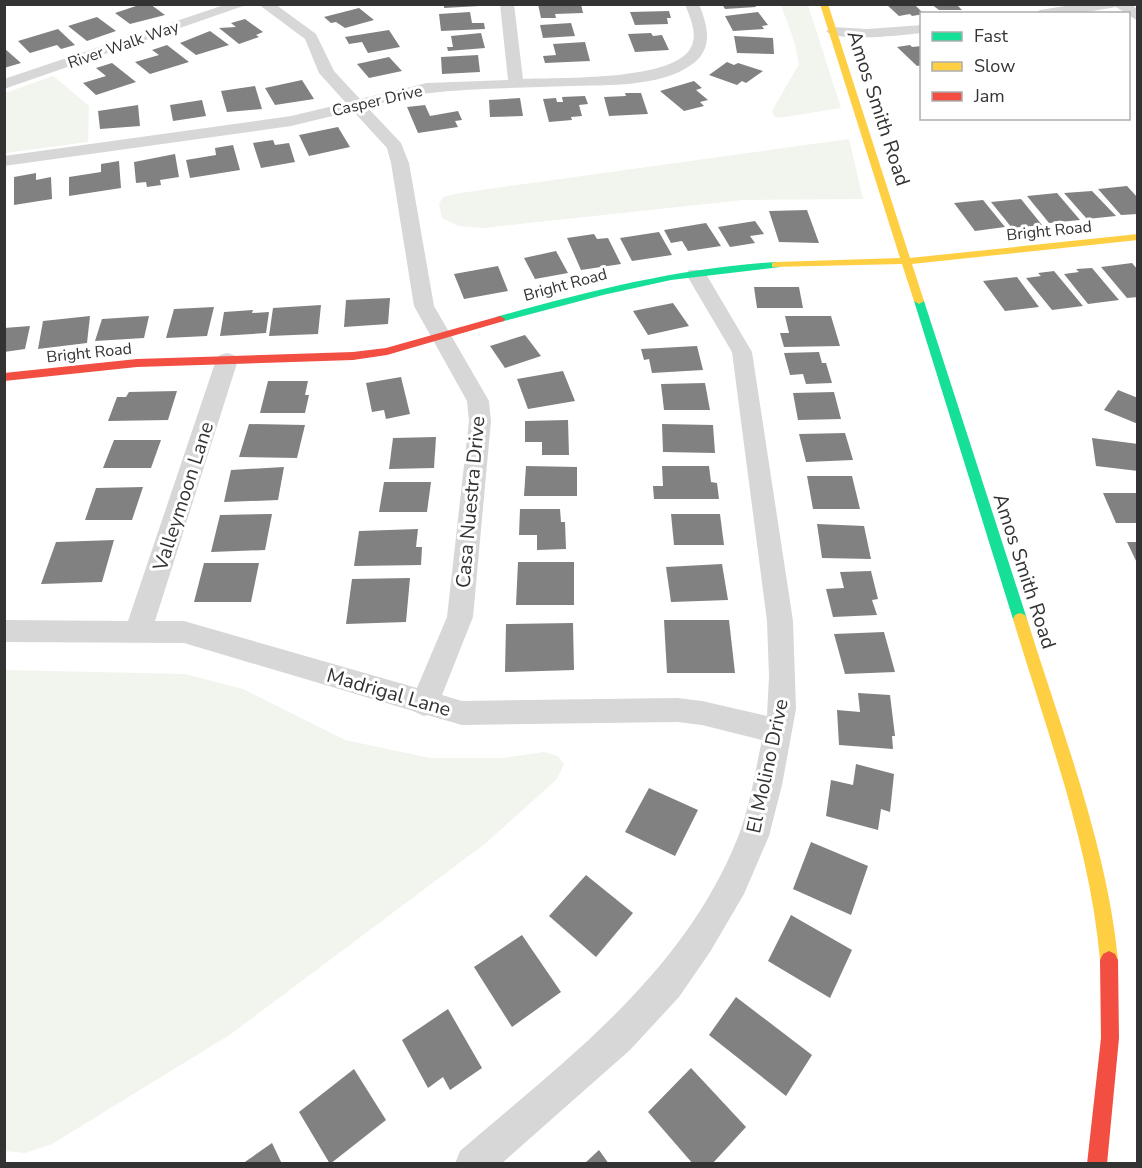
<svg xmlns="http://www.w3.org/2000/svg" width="1142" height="1168" font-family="'Nunito Sans',sans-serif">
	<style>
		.green { fill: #f1f5ed }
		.building { fill: #818181 }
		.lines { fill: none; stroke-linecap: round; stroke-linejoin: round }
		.street { fill: #d7d7d7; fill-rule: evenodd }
		.fast { fill: #16e098; fill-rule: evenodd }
		.slow { fill: #ffcf43; fill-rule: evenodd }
		.jam { fill: #f24e42; fill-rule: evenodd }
		.labels { text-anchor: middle; stroke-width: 6; stroke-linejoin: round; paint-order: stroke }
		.far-street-label { font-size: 16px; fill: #333; stroke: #fff }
		.street-label { font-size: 20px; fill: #333; stroke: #fff }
	</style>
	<rect width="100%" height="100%" fill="#fff"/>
	<g class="green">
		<path d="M781,5H808L841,108L778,118L774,116L772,111L799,64L794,41Z"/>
		<path d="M53,76L89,106L88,142L5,153V93Z"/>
		<path d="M849,139L863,199L743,200L483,228L458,226L442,218L439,204L443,197L460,193Z"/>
		<path d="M5,670L185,674L243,689L345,740L430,758H503L544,752L558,756L564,764L557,779L486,843L231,1034L52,1144L25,1153L5,1151Z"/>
	</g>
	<g class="building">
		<path d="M142,4H150L165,15L130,24L115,13Z"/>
		<path d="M444,4H479V6L444,8Z"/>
		<path d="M538,4H581L583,13L555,14L556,18H541Z"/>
		<path d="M722,4H754L756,7L725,9Z"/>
		<path d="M886,4H914L924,14L912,16L910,14L899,16Z"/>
		<path d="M931,4H956L962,10H939Z"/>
		<path d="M359,8L374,20L345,28L336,22L331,23L324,17Z"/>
		<path d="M669,11L671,18H667L668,24L635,25L630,12Z"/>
		<path d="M470,12L472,23H484L485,29L441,31L439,14Z"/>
		<path d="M758,12L768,25L762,26L764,29L733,31L725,16Z"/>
		<path d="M97,17L116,31L87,41L68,26Z"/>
		<path d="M245,19L263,32L256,35L259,37L239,44L219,28L236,27L231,23Z"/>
		<path d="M571,23L575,36L543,38L540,25Z"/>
		<path d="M58,29L75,45L61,49L57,45L30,53L18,41Z"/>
		<path d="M389,30L400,47L368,53L362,42L349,44L345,37Z"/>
		<path d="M210,31L229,45L196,55L180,43Z"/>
		<path d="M481,33L485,48L448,51L447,47H453L451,36Z"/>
		<path d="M651,33L653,36L662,35L669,50L635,52L628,34Z"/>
		<path d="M734,36L773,38L774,54L737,53Z"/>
		<path d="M585,42L590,61L545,63L543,56L556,55L553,44Z"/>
		<path d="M167,45L189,62L150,74L135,62L159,55L152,50Z"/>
		<path d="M910,45L912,47L922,46V65L917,66L897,47Z"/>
		<path d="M4,48L21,63L4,68Z"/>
		<path d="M478,55L480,72L442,74L441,57Z"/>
		<path d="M389,57L402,71L369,78L357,64Z"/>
		<path d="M727,62L734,65L738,63L763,71L746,83L742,81L737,85L709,75Z"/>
		<path d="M112,63L136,82L96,95L83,83L106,76L96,68Z"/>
		<path d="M302,80L314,99L275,105L265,88Z"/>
		<path d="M694,81L702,88L696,90L708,100L700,102L704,106L684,111L660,91Z"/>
		<path d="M255,86L262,109L227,112L221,91Z"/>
		<path d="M625,93H641L648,114L609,116L604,97L626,96Z"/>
		<path d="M585,96L588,104L579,105L582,116L571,117L572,120L549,122L543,99L556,98L557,102H563L562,97Z"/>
		<path d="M520,98L523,116L490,117L489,100Z"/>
		<path d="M202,100L206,116L173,121L170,105Z"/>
		<path d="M138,105L140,126L100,129L98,111Z"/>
		<path d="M425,105L430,116L458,111L462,120L455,121L458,127L418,133L407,107Z"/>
		<path d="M338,127L350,147L309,156L299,135Z"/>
		<path d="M273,140L275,145L289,143L295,162L261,168L253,143Z"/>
		<path d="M233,145L240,170L190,178L186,160L216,155L215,148Z"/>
		<path d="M175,154L179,177L160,180L161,185L147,187L146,182L136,183L134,162Z"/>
		<path d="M119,161L121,188L69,196V177L101,172V164Z"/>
		<path d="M36,173V180L51,177L52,199L14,205V177Z"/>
		<path d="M1127,186L1138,198V214L1121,215L1098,189Z"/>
		<path d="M1092,191L1116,216L1087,219L1064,193Z"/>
		<path d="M1057,193L1080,220L1049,223L1027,196Z"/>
		<path d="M1021,199L1042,225L1012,228L991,202Z"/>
		<path d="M983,200L1005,227L975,231L954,203Z"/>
		<path d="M807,210L819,243L779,242L769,211Z"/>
		<path d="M755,221L764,234L750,236L755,243L730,247L718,227Z"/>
		<path d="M706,223L721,246L688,251L682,241L671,243L664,230Z"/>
		<path d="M659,232L672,255L632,261L620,238Z"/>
		<path d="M594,234L597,239L608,238L621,264L581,270L567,238Z"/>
		<path d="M556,251L568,273L535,279L524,258Z"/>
		<path d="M1132,263L1138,270V297L1127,298L1101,267Z"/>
		<path d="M498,266L508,291L464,299L454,274Z"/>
		<path d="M1092,268L1119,300L1088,304L1064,274L1079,272L1076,269Z"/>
		<path d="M1054,271L1083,306L1052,310L1026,278L1041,276L1038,273Z"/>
		<path d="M1017,277L1039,307L1005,311L983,281Z"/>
		<path d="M754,287H799L803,308H757Z"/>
		<path d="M390,298L388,324L344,327L346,300Z"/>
		<path d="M673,303L689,326L648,335L633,311Z"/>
		<path d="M321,305L318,334L269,336L273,308Z"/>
		<path d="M214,307L207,336L166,338L174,309Z"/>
		<path d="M253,310L252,313L269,312L266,333L220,336L224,312Z"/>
		<path d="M90,316L87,343L38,349L43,321Z"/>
		<path d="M149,316L144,338L95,341L102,319Z"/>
		<path d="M785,316H831L840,346L784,347L780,333H789Z"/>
		<path d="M30,326L25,349L4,352V328Z"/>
		<path d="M525,335L541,356L505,368L490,346Z"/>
		<path d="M697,346L703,370L652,373L649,359L644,360L641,349Z"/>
		<path d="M819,352L822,363H826L832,383L806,384L803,374L790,375L784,353Z"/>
		<path d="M563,371L575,401L528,409L517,379Z"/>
		<path d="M401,377L410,414L386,419L384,410L372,412L366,383Z"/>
		<path d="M268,381H308L305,395H309L305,413H260Z"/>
		<path d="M705,383L710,410H664L661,384Z"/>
		<path d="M1118,390L1138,398V424L1104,410Z"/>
		<path d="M177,391L168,420L108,421L117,397H126L129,392Z"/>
		<path d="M834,392L841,419L798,420L793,393Z"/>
		<path d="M568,420L569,455H542V442H525V421Z"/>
		<path d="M249,424L305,425L297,458L239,457Z"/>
		<path d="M662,424L713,425L715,453L663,452Z"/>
		<path d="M845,433L853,460L806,462L799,434Z"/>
		<path d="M436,437L434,468L389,469L393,438Z"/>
		<path d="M1092,438L1138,444V471L1096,466Z"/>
		<path d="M114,440H161L151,468H103Z"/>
		<path d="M526,466L577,467V496H524Z"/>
		<path d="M662,466H709L711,482L717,483L719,499H654L653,486H663Z"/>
		<path d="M284,467L278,500L224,502L231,470Z"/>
		<path d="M807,476H852L860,509H813Z"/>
		<path d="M384,482H431L427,512H379Z"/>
		<path d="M143,487L132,520H85L96,488Z"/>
		<path d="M1103,493H1138V523H1116Z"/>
		<path d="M520,509H560L561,522H565L566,549L537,550V535H519Z"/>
		<path d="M272,514L265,550L211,552L220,515Z"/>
		<path d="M671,514H720L724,545H674Z"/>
		<path d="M817,524L864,526L871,559L822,558Z"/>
		<path d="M418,529L416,547H422L421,565L354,566L359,531Z"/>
		<path d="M114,540L102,582L41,584L56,542Z"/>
		<path d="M1127,542H1138V565Z"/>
		<path d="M518,562H574V605H516Z"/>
		<path d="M204,563H259L251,602H194Z"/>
		<path d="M722,564L728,600L671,602L666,567Z"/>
		<path d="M871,571L878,599L872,600L877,615L833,617L826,589L844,588L840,572Z"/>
		<path d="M410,578L406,622L346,624L352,579Z"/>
		<path d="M664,620H729L735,673H667Z"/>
		<path d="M573,623L574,670L505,672L506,624Z"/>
		<path d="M884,632L895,672L845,674L834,634Z"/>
		<path d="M858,693L890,695L895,736H892L893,749L839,745L837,710L860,712Z"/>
		<path d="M856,764L894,774L890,812L881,809L878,830L826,816L831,780L853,785Z"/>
		<path d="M649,788L698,810L675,856L625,832Z"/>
		<path d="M811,842L868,866L851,915L793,889Z"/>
		<path d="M586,875L633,913L596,957L549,916Z"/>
		<path d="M791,915L852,950L830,998L768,961Z"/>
		<path d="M522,935L561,992L512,1027L474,967Z"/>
		<path d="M736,997L812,1055L786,1096L709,1035Z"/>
		<path d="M448,1009L482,1068L450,1090L443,1077L428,1088L402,1040Z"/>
		<path d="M691,1068L746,1127L712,1164H693L648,1112Z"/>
		<path d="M354,1069L386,1120L330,1164L299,1112Z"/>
		<path d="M272,1143L282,1164H242Z"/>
		<path d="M599,1150L609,1164H584Z"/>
	</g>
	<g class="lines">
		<g class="street">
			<path d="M227,4H249L4,89V79Z"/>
			<path d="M258,4H275L316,34L334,71L360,99L427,83L508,80L500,4H514L523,79C558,77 679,82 692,45C697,31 690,18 685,4H699C708,27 714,49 691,65C661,87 606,85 571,86C524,88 476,88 430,93C409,94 387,102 367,107L401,143L409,163L434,306L489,401L491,421L473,617L442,695L462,701L677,698L702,701L767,716L769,676L767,621L732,352L686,274L689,270H703L706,274L752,352L793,621L796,709L782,785L769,836L744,894L710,952L679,997L630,1050L501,1164H455L460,1151C567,1059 684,973 738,837C750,807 755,772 762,740L702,725L677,722L462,725L427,715L424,716L413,711L184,643L4,642V620L128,621L216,360L220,355L227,353L234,355L238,360L155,621H184L417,688L447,617L469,421L467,401L414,306L391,163L387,148L353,111L291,126L4,166V156L291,116L346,103L319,73L305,39Z"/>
			<path d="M1078,4H1131L1138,10V21L1116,7L1075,14H1033L1040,10Z"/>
			<path d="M922,25V33C903,35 837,43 826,31L833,27L867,29Z"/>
		</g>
		<g class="fast">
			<path d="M776,262L780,263V267L671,280L603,295L500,322L495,319L496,317C589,291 680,268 776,262Z"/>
			<path d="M919,298L924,301L1027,619L1025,623H1015L1013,619L914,301Z"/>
		</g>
		<g class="slow">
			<path d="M820,4H828L910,258L1138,234V240L912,264L924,301L919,304L914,301L902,264L772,267V263L776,262L900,258Z"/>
			<path d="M1020,613L1025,615L1027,619C1061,729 1107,845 1118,960L1115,966L1109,969L1103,966L1100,960C1090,845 1046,729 1013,619L1015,615Z"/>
		</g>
		<g class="jam">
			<path d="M500,316L505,319L504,321L387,355L353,360L137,367L4,381V373L137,359L353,352L386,348Z"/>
			<path d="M1109,951L1115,954L1118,960L1119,1038L1107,1164H1087L1101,1038L1100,960L1103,954Z"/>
		</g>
	</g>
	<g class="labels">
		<g class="far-street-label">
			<text transform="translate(123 44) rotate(-19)" y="6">River Walk Way</text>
			<text transform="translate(377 100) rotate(-13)" y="6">Casper Drive</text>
			<text transform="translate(1049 230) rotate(-6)" y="6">Bright Road</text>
			<text transform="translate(565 284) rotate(-15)" y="6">Bright Road</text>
			<text transform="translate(89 352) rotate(-6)" y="6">Bright Road</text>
		</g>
		<g class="street-label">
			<text transform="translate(879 108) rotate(72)" y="7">Amos Smith Road</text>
			<text transform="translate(183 496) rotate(-72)" y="7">Valleymoon Lane</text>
			<text transform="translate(470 502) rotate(-85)" y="7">Casa Nuestra Drive</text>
			<text transform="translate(1025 571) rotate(72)" y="7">Amos Smith Road</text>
			<text transform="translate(389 692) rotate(16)" y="7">Madrigal Lane</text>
			<text transform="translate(767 766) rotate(-78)" y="7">El Molino Drive</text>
		</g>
	</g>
	<rect width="1142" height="1168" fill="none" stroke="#333333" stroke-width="12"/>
	<rect x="920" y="12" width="210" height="108" fill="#ffffff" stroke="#adadad" stroke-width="1.5"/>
	<rect x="932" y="32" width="30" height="9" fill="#16e098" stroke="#adadad" stroke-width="1.5"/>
	<text x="974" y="42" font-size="18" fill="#333333">Fast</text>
	<rect x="932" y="62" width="30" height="9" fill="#ffcf43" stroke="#adadad" stroke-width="1.5"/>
	<text x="974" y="72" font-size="18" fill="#333333">Slow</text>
	<rect x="932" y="92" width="30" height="9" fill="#f24e42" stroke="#adadad" stroke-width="1.5"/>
	<text x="974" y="102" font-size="18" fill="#333333">Jam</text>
</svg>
